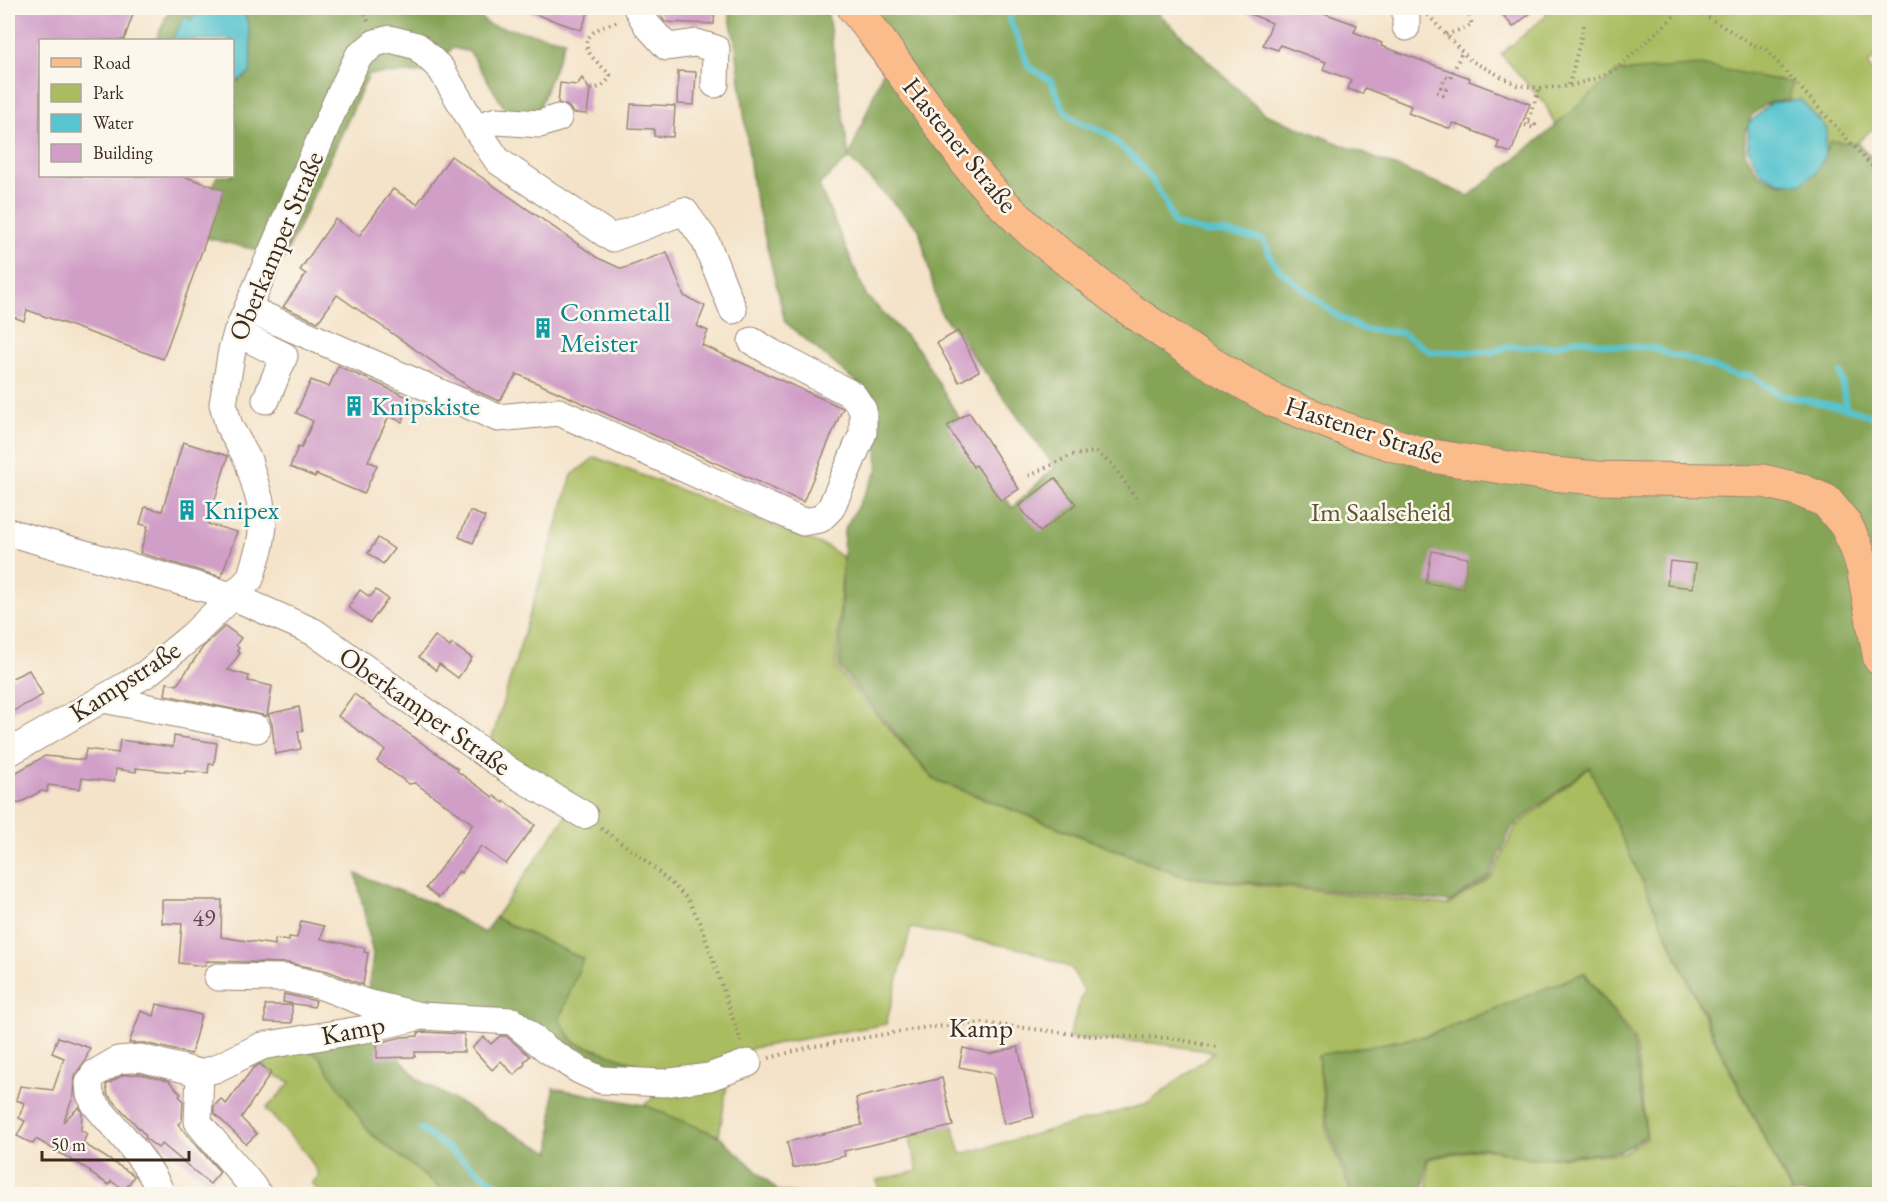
<svg xmlns="http://www.w3.org/2000/svg" width="1887" height="1202" font-family="'EB Garamond',serif">
	<style>
		.green { fill: #a9bc60; stroke: #72733f; stroke-width: 1.5 }
		.forest { fill: #86a456; stroke: #60673a; stroke-width: 1.5; fill-rule: evenodd }
		.water { fill: #57c4cf; stroke: #497776; stroke-width: 1.5 }
		.lines { fill: none; stroke-linecap: round; stroke-linejoin: round }
		.stream { stroke: #57c4cf; stroke-width: 6 }
		.building { fill: #d09ec7 }
		.minor-casing { stroke: #988674; stroke-width: 29 }
		.major-casing { stroke: #988674; stroke-width: 35 }
		.path { stroke: #988674; stroke-width: 4; stroke-dasharray: 1.5 4.5; stroke-linecap: butt }
		.minor { stroke: #fff; stroke-width: 27 }
		.major { stroke: #fabc8b; stroke-width: 33 }
		.labels { text-anchor: middle; stroke-width: 5; stroke-linejoin: round; paint-order: stroke }
		.number-label { font-size: 24px; fill: #604748 }
		.street-label { font-size: 27px; fill: #3b2a1e; stroke: #fbf7ec }
		.culture-label { font-size: 27px; fill: #0d838f; stroke: #fbf7ec; text-anchor: start }
		.park-label { font-size: 27px; fill: #5c5632; stroke: #fbf7ec }
	</style>
	<rect width="100%" height="100%" fill="#fbf7ec"/>
	<filter id="ink" filterUnits="userSpaceOnUse"><feTurbulence type="fractalNoise" baseFrequency=".0167" numOctaves="2"/><feDisplacementMap in="SourceGraphic" scale="12" xChannelSelector="R" yChannelSelector="G"/><feConvolveMatrix kernelMatrix="1 2 1 2 8 2 1 2 1" color-interpolation-filters="sRGB"/></filter>
	<filter id="wash" filterUnits="userSpaceOnUse"><feTurbulence type="fractalNoise" baseFrequency=".008" numOctaves="4" result="noise"/><feDisplacementMap in="SourceGraphic" scale="24" xChannelSelector="R" yChannelSelector="G"/><feGaussianBlur stdDeviation="1.35" result="paint"/><feColorMatrix in="noise" values="0 0 0 0 0 0 0 0 0 0 0 0 0 0 0 0 0 1.4 0 .05"/><feComposite in="paint" operator="in"/></filter>
	<g filter="url(#wash)">
		<rect width="100%" height="100%" fill="#f4e3c9"/>
		<g class="green">
			<path d="M1545,8H1879V52L1868,65L1879,81V123L1839,159L1728,74L1565,146L1545,104L1501,54L1547,15Z"/>
			<path d="M595,457L828,547L843,558L836,668L933,779L1184,877L1448,905L1492,877L1515,828L1590,767L1718,1047L1792,1194H1427L1428,1159L1484,1148L1531,1159L1623,1153L1647,1138L1635,1040L1585,973L1428,1035L1318,1055L1327,1131L1351,1194H879L877,1180L918,1171L909,1136L953,1125L961,1154L1147,1104L1214,1052L1152,1043L1068,1038L1084,991L1071,968L1027,950L911,928L886,1024L753,1048L717,1068L680,1079L574,1042L559,1020L583,959L495,918L576,802L490,745L572,475Z"/>
			<path d="M298,1044L319,1056L370,1133L448,1194H322L312,1184L319,1175L308,1156L266,1109L291,1082L272,1074L253,1057Z"/>
			<path d="M728,1078L719,1136L644,1105L664,1089Z"/>
		</g>
		<g class="forest">
			<path d="M170,8H205L191,20L185,17L172,40H156Z"/>
			<path d="M241,8H471L489,25L565,40L533,125L505,109L470,52L453,48L425,73L369,74L285,257L195,235L217,176H232L233,134L236,125L233,123V84L250,73C251,51 253,26 241,8Z"/>
			<path d="M728,8H827L849,157L894,43L873,8H1153L1263,113L1469,196L1547,133L1616,72L1700,65L1793,83L1789,99L1768,103L1752,115L1745,132V153L1760,176L1781,184L1803,181L1821,164L1830,141L1859,144L1880,166L1879,1194H1793L1719,1046L1589,767L1512,827L1490,876L1450,902L1184,876L934,779L839,667L844,530L878,470L875,398L785,322L753,188L736,48ZM849,158L919,229L939,310L1055,467L1012,508L919,350L866,295L819,185Z"/>
			<path d="M356,874L434,904L484,933L495,918L583,959L559,1020L574,1042L680,1079L586,1071L516,1017L363,1023L373,955Z"/>
			<path d="M1584,973L1633,1041L1646,1136L1621,1151L1531,1159L1484,1147L1427,1158L1423,1194H1353L1329,1130L1318,1055L1427,1036Z"/>
			<path d="M377,1034L419,1080L523,1139L551,1152L553,1088L644,1105L719,1136L778,1191L801,1194H452L440,1188L368,1131L319,1056L298,1044Z"/>
		</g>
		<g class="water">
			<path d="M205,8H241C253,26 251,52 250,73L233,84L232,40H172L185,16L191,20Z"/>
			<path d="M1801,100L1827,129L1824,159L1815,173L1800,184L1779,182L1762,174L1748,150V124L1771,103Z"/>
		</g>
		<g class="lines">
			<g class="stream">
				<path d="M1010,8V21L1022,47L1028,66L1051,81L1063,108L1070,116L1077,121L1106,133L1134,158L1150,177L1165,201L1174,224L1205,232H1223L1263,240L1273,262L1283,273L1338,316L1362,329L1402,333L1431,352H1493L1506,347L1555,346L1576,339L1616,346L1655,348L1669,355L1684,357L1737,376L1750,375L1780,395L1846,408L1868,415L1880,421"/>
				<path d="M1841,373L1846,408"/>
				<path d="M421,1129L509,1194"/>
			</g>
		</g>
		<g id="blocks">
			<g class="building">
				<path d="M8,8H135L124,40H40V176H183L224,190L163,359L27,310L24,321L8,315Z"/>
				<path d="M524,8H590L581,30L523,10Z"/>
				<path d="M655,8H715L714,24L665,22Z"/>
				<path d="M1236,8H1310L1357,25L1354,32L1382,43L1381,46L1470,78L1469,81L1530,104L1511,153L1497,148L1499,141L1453,123L1451,129L1408,113L1411,106L1365,88L1362,94L1348,89L1351,80L1323,69L1326,62L1280,45L1278,50L1263,45L1272,23Z"/>
				<path d="M1497,8H1537L1513,27Z"/>
				<path d="M678,71L696,72L694,105L677,104Z"/>
				<path d="M582,78L590,90L587,114L573,113L568,106L558,103L560,83L577,85Z"/>
				<path d="M631,104L675,106L673,137L654,136V129L629,128Z"/>
				<path d="M451,156L598,258L622,269L667,252L684,296L705,306L697,326L708,331L702,345L843,408L803,502L517,374L499,401L472,389L337,295L318,322L283,307L306,274L300,270L335,219L359,236L393,189L417,204Z"/>
				<path d="M958,331L979,371L959,382L937,343Z"/>
				<path d="M338,366L412,399L402,422L389,416L368,461L377,465L364,494L316,474L315,477L290,467L298,447L301,448L313,421L296,413L311,380L329,387Z"/>
				<path d="M969,412L1019,489L1001,501L976,465L973,467L947,426Z"/>
				<path d="M183,442L228,456L208,524L237,532L221,577L140,553L148,526L140,524L145,507L162,511Z"/>
				<path d="M1055,478L1076,504L1040,532L1019,506Z"/>
				<path d="M470,511L485,517L473,543L459,537Z"/>
				<path d="M378,538L394,549L383,564L368,553Z"/>
				<path d="M1432,551L1468,558L1463,589L1426,583Z"/>
				<path d="M1670,561L1696,564L1693,588L1667,585Z"/>
				<path d="M360,590L370,597L376,590L388,599L370,623L348,607Z"/>
				<path d="M225,626L241,638L236,645L239,648L237,651L240,653L228,670L249,676L248,681L272,686L267,716L165,695L167,683L177,685L203,647Z"/>
				<path d="M435,636L450,647L452,644L472,658L458,678L439,664L436,670L419,657Z"/>
				<path d="M29,670L43,695L8,714V680Z"/>
				<path d="M354,694L458,769L457,771L493,797L494,796L504,803L505,801L535,825L506,864L481,846L461,873L459,871L439,898L426,888L473,824L415,783L409,784L377,761L385,750L338,716Z"/>
				<path d="M299,707L303,731H298L301,749L275,754L272,724L268,714Z"/>
				<path d="M174,736L217,743L214,764H209L208,773L185,771V773L136,768V772L116,769L114,782L82,778L80,789L48,785L47,792L41,791L18,804L8,786V777L45,756L84,760L86,749L118,753L120,740L173,747Z"/>
				<path d="M162,900H222L221,937L275,945V939L289,941V937L297,938L301,921L324,926L321,939L365,948L364,952L368,953L363,985L328,971L289,963L206,961L205,966L179,963L182,924L162,923Z"/>
				<path d="M284,994L316,1001L314,1007L283,1002Z"/>
				<path d="M157,1004L201,1015L191,1054L145,1043H129L141,1011L154,1016Z"/>
				<path d="M265,1005H292V1023L265,1022Z"/>
				<path d="M422,1032L464,1034V1052H415V1057L377,1058V1043L402,1037L418,1036V1033Z"/>
				<path d="M500,1036H506L530,1056L524,1062L525,1064L514,1075L501,1061L492,1070L472,1048L484,1037L491,1044Z"/>
				<path d="M58,1037L90,1048L85,1061L75,1075L74,1095L63,1122L79,1107L82,1112L81,1130L87,1134L83,1143L132,1174L134,1176L125,1190L111,1181L109,1185L90,1173L91,1171L36,1139L33,1144L17,1136L25,1121L19,1118L24,1103L16,1100L20,1086L53,1090L64,1058L52,1053Z"/>
				<path d="M1018,1047L1034,1117L1004,1124L993,1074L959,1067L963,1048L990,1054Z"/>
				<path d="M260,1064L271,1073L241,1118L257,1134L246,1144L214,1113V1106L221,1099L226,1104L253,1068Z"/>
				<path d="M140,1074L169,1081L181,1094L179,1096L183,1100L182,1120L178,1124L220,1172L210,1184L162,1144L158,1148L145,1138L146,1136L108,1095L106,1085L123,1075Z"/>
				<path d="M942,1078L953,1126L844,1151L845,1156L793,1168L787,1142L862,1125L856,1098Z"/>
			</g>
		</g>
	</g>
	<g filter="url(#ink)">
		<use href="#blocks" fill-opacity="0" stroke="#988674" stroke-width="1.5"/>
		<g class="lines">
			<g class="minor-casing">
				<g id="minor">
					<path d="M637,8L647,25L667,47L696,43L716,49L715,84"/>
					<path d="M1406,27V8"/>
					<path d="M475,127L497,121L540,124L558,118"/>
					<path d="M248,309L498,418L559,412L803,522L820,519L831,508L863,433V410L853,395L772,353L752,341"/>
					<path d="M237,333L284,356L266,400"/>
					<path d="M8,532L232,596L314,632L511,772L584,815"/>
					<path d="M103,699L257,729"/>
					<path d="M8,753L146,674L193,635L250,579L260,546L263,526L260,501L248,460L229,426L223,404L232,350L237,333L336,103L358,57L375,43L390,39L417,46L441,69L475,127L498,161L612,238L684,211L705,240L733,310"/>
					<path d="M218,977L286,978L322,986L366,1003L416,1015"/>
					<path d="M200,1073L198,1122C217,1147 240,1169 258,1194"/>
					<path d="M161,1194C150,1163 117,1131 95,1104L90,1094L89,1083L94,1074L118,1060L141,1058L200,1073L215,1069L262,1046L366,1029L421,1016L512,1021L548,1050L579,1070L601,1080L663,1083L709,1077L748,1063"/>
				</g>
			</g>
			<g class="major-casing">
				<path id="major" d="M854,8L871,29L970,167L997,198L1032,232L1125,306L1198,356L1275,401L1350,431L1426,455L1540,473L1598,478L1763,481L1797,489L1826,501L1846,525L1856,546L1863,568L1880,659"/>
			</g>
			<g class="path">
				<path d="M364,8L368,21"/>
				<path d="M1693,8L1753,45L1765,49L1880,175"/>
				<path d="M1428,15L1470,60L1517,85L1540,88L1569,86L1594,79L1615,70L1683,8"/>
				<path d="M1446,35L1472,25L1467,8"/>
				<path d="M1569,85L1585,21"/>
				<path d="M591,89C600,88 607,84 610,75C605,69 598,64 593,58C574,35 602,27 619,21"/>
				<path d="M1437,92L1443,95L1446,89L1441,87L1446,77L1450,79L1462,52"/>
				<path d="M1525,125L1534,128L1535,125L1527,122L1540,88"/>
				<path d="M1029,476L1072,455L1095,452L1112,464L1139,502"/>
				<path d="M601,828L644,859L687,898L700,922L741,1042"/>
				<path d="M769,1058L810,1047L921,1028L983,1023L1092,1036L1172,1038L1216,1047"/>
			</g>
			<use href="#minor" class="minor"/>
			<use href="#major" class="major"/>
		</g>
	</g>
	<defs>
		<g id="building-bare" transform="scale(1.62)"><path d="M-4-6H4V6H1V3H-1V6H-4ZM-2.5-4.3h1.7v1.8h-1.7ZM.8-4.3h1.7v1.8H.8ZM-2.5-1h1.7V.8h-1.7ZM.8-1h1.7V.8H.8Z" fill="#0f9aa8" stroke="#fbf7ec" stroke-width="2.5" paint-order="stroke"/></g>
	</defs>
	<g fill-rule="evenodd">
		<use href="#building-bare" x="543" y="328"/>
		<use href="#building-bare" x="354" y="406"/>
		<use href="#building-bare" x="187" y="510"/>
	</g>
	<g class="labels">
		<g class="number-label">
			<text x="204" y="926">49</text>
		</g>
		<g class="street-label">
			<text transform="translate(960 145) rotate(51)" y="9">Hastener Straße</text>
			<text transform="translate(276 246) rotate(-67)" y="9">Oberkamper Straße</text>
			<text transform="translate(1364 430) rotate(18)" y="9">Hastener Straße</text>
			<text transform="translate(125 681) rotate(-33)" y="9">Kampstraße</text>
			<text transform="translate(425 711) rotate(35)" y="9">Oberkamper Straße</text>
			<text transform="translate(981 1028) rotate(1)" y="9">Kamp</text>
			<text transform="translate(353 1030) rotate(-11)" y="9">Kamp</text>
		</g>
		<g class="culture-label">
			<text x="560" y="321">Conmetall<tspan x="560" dy="31">Meister</tspan></text>
			<text x="371" y="415">Knipskiste</text>
			<text x="204" y="519">Knipex</text>
		</g>
		<g class="park-label">
			<text x="1381" y="521">Im Saalscheid</text>
		</g>
	</g>
	<rect width="1887" height="1202" fill="none" stroke="#fbf7ec" stroke-width="30"/>
	<rect x="39" y="39" width="195" height="138" fill="#fbf7ec" stroke="#aea59a" stroke-width="1.5"/>
	<rect x="51" y="58" width="30" height="9" fill="#fabc8b" stroke="#aea59a" stroke-width="1.5"/>
	<text x="93" y="69" font-size="18" fill="#3b2a1e">Road</text>
	<rect x="51" y="84" width="30" height="18" fill="#a9bc60" stroke="#aea59a" stroke-width="1.5"/>
	<text x="93" y="99" font-size="18" fill="#3b2a1e">Park</text>
	<rect x="51" y="114" width="30" height="18" fill="#57c4cf" stroke="#aea59a" stroke-width="1.5"/>
	<text x="93" y="129" font-size="18" fill="#3b2a1e">Water</text>
	<rect x="51" y="144" width="30" height="18" fill="#d09ec7" stroke="#aea59a" stroke-width="1.5"/>
	<text x="93" y="159" font-size="18" fill="#3b2a1e">Building</text>
	<path d="M42 1151v9h147v-9" fill="none" stroke="#3b2a1e" stroke-width="3"/>
	<text x="51" y="1151" font-size="18" fill="#3b2a1e" stroke="#fbf7ec" stroke-width="4.5" paint-order="stroke">50 m</text>
</svg>
